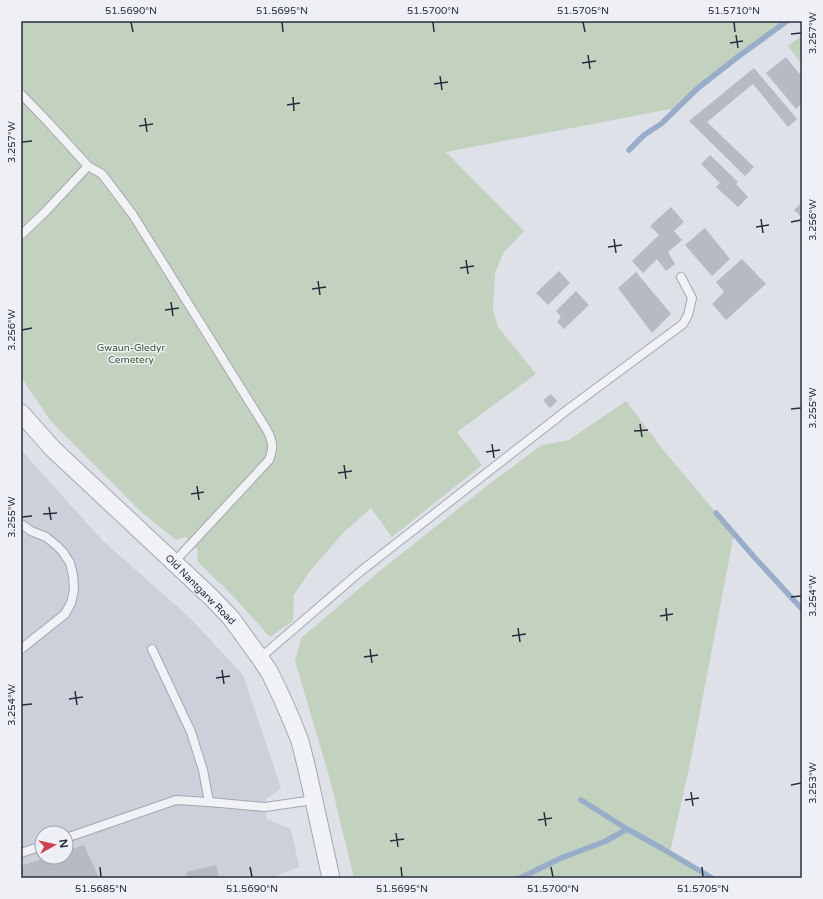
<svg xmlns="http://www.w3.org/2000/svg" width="823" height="899" font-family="'Varela Round',sans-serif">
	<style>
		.built { fill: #ccd0da; fill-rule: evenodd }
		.green { fill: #c3d2bf }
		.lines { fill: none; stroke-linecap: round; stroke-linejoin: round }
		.stream { stroke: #98adc9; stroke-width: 5.5 }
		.building { fill: #b5bac5 }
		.lane-casing { stroke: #a3a8b2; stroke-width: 10 }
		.street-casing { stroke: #a3a8b2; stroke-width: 19 }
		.lane { stroke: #f1f2f6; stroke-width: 8 }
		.street { stroke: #f1f2f6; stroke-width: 17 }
		.ticks { fill: none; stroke: #272e3f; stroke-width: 1.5 }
		.labels { text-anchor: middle; stroke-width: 3; stroke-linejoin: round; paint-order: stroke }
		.park-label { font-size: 10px; fill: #395b34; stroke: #eef0f6 }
		.street-label { font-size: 10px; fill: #272e3f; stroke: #eef0f6 }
		.neatline { fill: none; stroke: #272e3f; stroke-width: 1.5 }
		.ticks-label { font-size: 10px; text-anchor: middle; fill: #272e3f }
	</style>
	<rect width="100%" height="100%" fill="#dee1e8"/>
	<path class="built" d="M21,450L103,541L190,618L243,675L281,788L266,799L265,807L267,819L291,829L299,867L270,878H21ZM42,833H66V857H42Z"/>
	<g class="green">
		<path d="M21,21H787L739,56L698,88L676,108L446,152L524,231L504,252L495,273L493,310L498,327L536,374L457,432L482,465L392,537L371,508L344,532L310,571L294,595L293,621L270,637L231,594L197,561L198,550L186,537L176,540L140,511L50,420L21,377Z"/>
		<path d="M802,35V65L788,46Z"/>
		<path d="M626,401L665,452L734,534L690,764L670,853L712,878H354L329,776L295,661L301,638L381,570L497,478L542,445L569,440Z"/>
	</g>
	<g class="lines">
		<g class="stream">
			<path d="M629,150L644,135L661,124L698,88L739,56L787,21"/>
			<path d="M716,513L755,558L802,609"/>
			<path d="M581,800L627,829L663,849L712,878"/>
			<path d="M520,878L561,858L606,841L627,829"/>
		</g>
	</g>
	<g class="building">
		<path d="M786,57L802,77V104L796,109L766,73Z"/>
		<path d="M754,68L797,119L788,127L753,84L707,122L754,167L745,176L689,121Z"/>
		<path d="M710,155L738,182L736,184L748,197L738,207L716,187L720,183L701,164Z"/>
		<path d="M802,202V218L794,210Z"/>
		<path d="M671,207L684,222L674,231L682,240L668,252L675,264L666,271L657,259L643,273L632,261L659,235L650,226Z"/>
		<path d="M705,228L730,259L712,276L685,245Z"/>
		<path d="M742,259L766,284L726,320L712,304L724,292L716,282Z"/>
		<path d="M559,271L570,283L548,305L536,293Z"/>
		<path d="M636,272L671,314L652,333L618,288Z"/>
		<path d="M576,291L589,305L564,329L557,322L561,317L556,311Z"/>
		<path d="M551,394L557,401L550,408L543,400Z"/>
		<path d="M84,845L99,878H21V866L48,857H66V851Z"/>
		<path d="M216,865L219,878H187L186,872Z"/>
	</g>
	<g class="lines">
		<g class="lane-casing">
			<g id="lane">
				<path d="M21,94L48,122L88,166L102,174L133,215L267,430C273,442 274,447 269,460L192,543L174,562"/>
				<path d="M21,235L46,211L88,166"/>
				<path d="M21,524L31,531L46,537L56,545L63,552L70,563L73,575L74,590L71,603L65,614L21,649"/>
				<path d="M152,649L191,732L203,770L209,802"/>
				<path d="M260,658L361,571L571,407L683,324L688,315L692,298L681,277"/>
				<path d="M66,838L176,800L209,802L265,807L314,800"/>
				<path d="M21,853L42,846"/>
			</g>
		</g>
		<g class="street-casing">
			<path id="street" d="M21,413L53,449L212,598L231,618L260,658L270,673L281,696L292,721L300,741L307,769L331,878"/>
		</g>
		<use href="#lane" class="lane"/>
		<use href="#street" class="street"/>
	</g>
	<path class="ticks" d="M131,22L133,32M282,22L283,32M433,22L434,32M583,22L585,32M734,22L735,32M791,34L801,33M736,35L738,48M730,43L743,41M588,55L590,69M582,63L596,61M440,76L442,90M434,84L448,82M293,97L294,111M287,105L300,103M145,118L147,132M139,126L153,124M22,142L32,141M761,219L763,233M791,222L801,220M756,227L769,225M614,239L616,253M608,247L622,245M466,260L468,274M460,268L474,266M318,281L320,295M312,289L326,287M171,302L173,316M165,310L179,308M22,330L32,328M791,409L801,408M640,424L642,437M634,431L648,430M492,444L494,458M486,452L500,450M344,465L346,479M338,473L352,471M197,486L199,500M191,494L204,492M49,507L51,520M43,514L57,513M22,517L32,516M791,597L801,596M666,608L667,621M660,616L673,614M518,628L520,642M512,636L526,634M370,649L372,663M364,657L378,655M222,670L224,684M216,678L230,676M75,691L77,705M69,699L83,697M22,705L32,704M791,785L801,783M691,792L693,806M685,800L699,798M544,812L546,826M538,820L552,818M396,833L398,847M390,841L404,839M100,867L101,877M250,867L252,877M401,867L402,877M551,867L553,877M702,867L703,877"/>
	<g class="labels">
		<g class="park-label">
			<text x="131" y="351">Gwaun-Gledyr<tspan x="131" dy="12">Cemetery</tspan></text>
		</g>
		<g class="street-label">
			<text transform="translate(201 589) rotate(45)" y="4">Old Nantgarw Road</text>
		</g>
	</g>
	<rect width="823" height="899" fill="none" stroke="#eef0f6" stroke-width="44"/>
	<g transform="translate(54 845) rotate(82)"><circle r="19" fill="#eef0f6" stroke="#9ea2ad"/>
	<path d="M0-3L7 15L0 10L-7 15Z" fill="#d0404c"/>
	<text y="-6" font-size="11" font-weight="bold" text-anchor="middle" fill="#272e3f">N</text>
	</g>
	<rect x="22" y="22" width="779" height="855" class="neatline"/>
	<g class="ticks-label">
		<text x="131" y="14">51.5690°N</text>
		<text x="282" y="14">51.5695°N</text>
		<text x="433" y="14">51.5700°N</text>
		<text x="583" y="14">51.5705°N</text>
		<text x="734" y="14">51.5710°N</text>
		<text transform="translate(812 33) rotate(-90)" y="4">3.257°W</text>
		<text transform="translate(11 142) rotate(-90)" y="4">3.257°W</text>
		<text transform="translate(812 220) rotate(-90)" y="4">3.256°W</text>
		<text transform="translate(11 330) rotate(-90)" y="4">3.256°W</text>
		<text transform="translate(812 408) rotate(-90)" y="4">3.255°W</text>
		<text transform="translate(11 517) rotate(-90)" y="4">3.255°W</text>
		<text transform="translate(812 596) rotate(-90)" y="4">3.254°W</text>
		<text transform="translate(11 705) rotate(-90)" y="4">3.254°W</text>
		<text transform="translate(812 783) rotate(-90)" y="4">3.253°W</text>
		<text x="101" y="892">51.5685°N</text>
		<text x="252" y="892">51.5690°N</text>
		<text x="402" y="892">51.5695°N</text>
		<text x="553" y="892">51.5700°N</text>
		<text x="703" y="892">51.5705°N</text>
	</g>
</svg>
